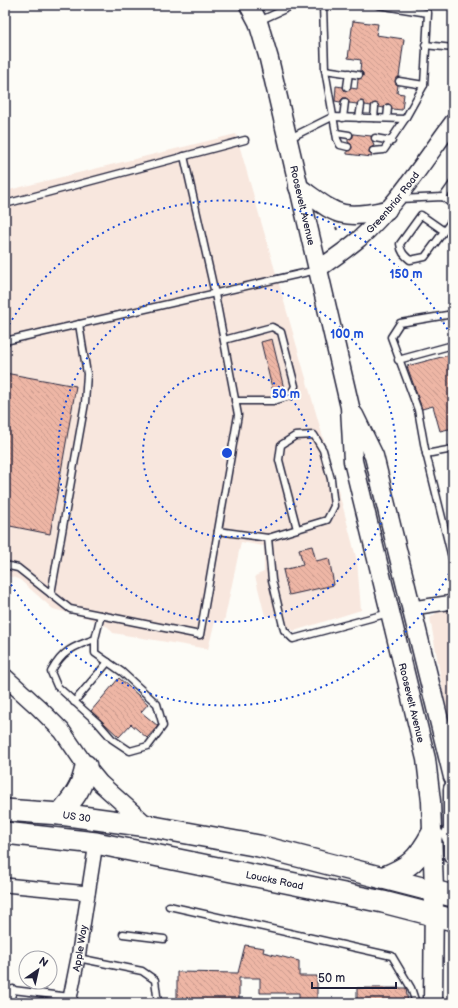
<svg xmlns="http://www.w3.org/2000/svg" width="458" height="1008" font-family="'Balsamiq Sans',sans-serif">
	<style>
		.built { fill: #f8e7de }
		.building { fill: url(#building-back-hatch); stroke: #22223b }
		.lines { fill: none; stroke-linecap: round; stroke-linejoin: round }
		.service-casing { stroke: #22223b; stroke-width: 9 }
		.minor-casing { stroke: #22223b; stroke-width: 16 }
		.tertiary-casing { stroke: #22223b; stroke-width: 19 }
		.secondary-casing { stroke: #22223b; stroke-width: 21 }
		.trunk-casing { stroke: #22223b; stroke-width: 24 }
		.path { stroke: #22223b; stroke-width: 2; stroke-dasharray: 3 3; stroke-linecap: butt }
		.service { stroke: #fdfcf7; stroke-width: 6 }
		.minor { stroke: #fdfcf7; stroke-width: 13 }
		.tertiary { stroke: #fdfcf7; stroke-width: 16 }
		.secondary { stroke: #fdfcf7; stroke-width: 18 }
		.trunk { stroke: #fdfcf7; stroke-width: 21 }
		.ring { fill: none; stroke: #1d4ed8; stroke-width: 2; stroke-dasharray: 2 4 }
		.labels { text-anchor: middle; stroke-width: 4; stroke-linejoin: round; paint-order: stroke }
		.street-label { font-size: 10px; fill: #22223b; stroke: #fdfcf7 }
		.centre { fill: #1d4ed8; stroke: #fdfcf7; stroke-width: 2 }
		.ring-label { font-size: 12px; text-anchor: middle; font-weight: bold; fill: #1d4ed8; stroke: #fdfcf7; stroke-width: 4; stroke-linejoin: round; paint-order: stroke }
	</style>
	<defs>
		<pattern id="building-back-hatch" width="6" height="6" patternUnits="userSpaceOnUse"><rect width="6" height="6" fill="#eeb6a5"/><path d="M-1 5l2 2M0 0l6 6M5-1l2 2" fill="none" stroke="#cc9c8f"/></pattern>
	</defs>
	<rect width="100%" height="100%" fill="#fdfcf7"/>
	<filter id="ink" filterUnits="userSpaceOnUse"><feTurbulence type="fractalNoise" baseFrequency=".025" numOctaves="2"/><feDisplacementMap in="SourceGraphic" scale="8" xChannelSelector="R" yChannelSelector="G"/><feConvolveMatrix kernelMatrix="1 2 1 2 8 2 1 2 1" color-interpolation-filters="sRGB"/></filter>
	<g filter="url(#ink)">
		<g class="built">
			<path d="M236,134L344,511L357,561L361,610L294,631L275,617L265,616L255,576L264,572V546L241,542L224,622L215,621L208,649L113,633L108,627L88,618L53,609L19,579L5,575V191Z"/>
			<path d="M442,608H453V747L430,618Z"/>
		</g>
		<g class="building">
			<path d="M353,21L378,24L376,35L404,39L399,77L395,81L398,85L397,93L404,94L402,110L392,109L389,104H386L384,108L379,107L376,103L371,106L365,105L361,101L357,104L349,103L346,98H343L340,102L335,101L336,86L343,87L347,91L351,88L357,89L358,79L363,76V73L360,71L361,60L348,58Z"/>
			<path d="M353,134L371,136L374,146L370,148L369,151L372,157L347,154V151L352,148L351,144L348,142V139L353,137Z"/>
			<path d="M272,339L285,393L274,396L261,342Z"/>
			<path d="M453,354V428L440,431L433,406L422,409L407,366Z"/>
			<path d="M5,373L76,386L50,534L5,525Z"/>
			<path d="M312,546L316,561L329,558L334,585L289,595L283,570L303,565L299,549Z"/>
			<path d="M119,678L148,704L141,712L158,726L147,738L131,724L119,737L91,711Z"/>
			<path d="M245,945L264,948L263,952L299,961V976H317V1003H299V993H260V978H239V1003H177V972L238,973Z"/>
			<path d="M357,988H406L408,1003H357Z"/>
		</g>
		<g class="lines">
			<g class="service-casing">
				<g id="service">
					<path d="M323,5L325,70L337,139L340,145L348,147"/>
					<path d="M259,21L294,5"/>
					<path d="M425,45L453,48"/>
					<path d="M325,70L359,75"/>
					<path d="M399,81L424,85"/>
					<path d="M347,87L349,73"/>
					<path d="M343,118L345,102"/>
					<path d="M359,118L361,105"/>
					<path d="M374,118L375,107"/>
					<path d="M387,118L388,108"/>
					<path d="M336,133L349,135"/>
					<path d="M290,138L332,117L405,119L424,85L428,13L378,5"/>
					<path d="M375,138L392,141"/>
					<path d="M373,151L384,150L405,119"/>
					<path d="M443,197L453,183"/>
					<path d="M399,199L443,197L453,205"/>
					<path d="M5,204L245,140"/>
					<path d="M444,231L421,215L400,244C401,252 404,255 410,260L425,257L453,219"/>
					<path d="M453,314L400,323L391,337L418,410L425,449L453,562"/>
					<path d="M224,340L272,327L281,332L295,386L290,396L273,401H235"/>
					<path d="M5,341L317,270"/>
					<path d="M398,360L453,345"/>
					<path d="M426,454L453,449"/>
					<path d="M218,531L268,538L272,580L284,630L293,639L389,613"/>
					<path d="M268,538L327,520L334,506L331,479L323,450L314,435L295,436L281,445L279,460L297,529"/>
					<path d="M5,565L18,568L70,609L200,635L238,415L215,294L184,156"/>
					<path d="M51,594L85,403L87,374L79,324"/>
					<path d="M95,639C74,646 62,651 51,672L57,686L98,723L112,739L130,751L148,746L163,726L157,704L122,672L95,653V639L101,615"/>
					<path d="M74,702L108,662"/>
					<path d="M169,906L392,956L411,988L416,1003"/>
					<path d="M123,934L164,939"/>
					<path d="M78,958L142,971L155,980L158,1003"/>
					<path d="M5,989L70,997"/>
					<path d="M10,1003L13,989"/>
				</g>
			</g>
			<g class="minor-casing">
				<g id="minor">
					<path d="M413,608L453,602"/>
					<path d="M5,885L88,893"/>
					<path id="s1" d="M69,1003L78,958L96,843"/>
				</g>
			</g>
			<g class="tertiary-casing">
				<g id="tertiary">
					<path id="s2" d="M317,270C331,260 346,250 359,239C396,206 424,161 453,122"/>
					<path d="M5,677L39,708L62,731L86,766L100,783L148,826"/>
				</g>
			</g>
			<g class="secondary-casing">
				<g id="secondary">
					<path id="s3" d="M249,5L258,22L269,59L350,407L353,461L426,759L431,801L434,891L433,1003"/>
					<path d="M298,187C337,214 339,221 387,210"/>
					<path d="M354,415L374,456L453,777"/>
					<path d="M453,789V855"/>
				</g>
			</g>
			<g class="trunk-casing">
				<g id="trunk">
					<path id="s4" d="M5,810L60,814L148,826L259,846L453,896"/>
					<path d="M60,814C73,799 83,787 86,766"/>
					<path id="s5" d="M5,833L96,843L383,902L453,920"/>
					<path d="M452,835L453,837"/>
					<path d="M382,878C409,868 418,860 432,834"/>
				</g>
			</g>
			<path class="path" d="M336,227L338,232"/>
			<use href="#service" class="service"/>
			<use href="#minor" class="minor"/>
			<use href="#tertiary" class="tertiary"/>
			<use href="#secondary" class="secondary"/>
			<use href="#trunk" class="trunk"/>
		</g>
	</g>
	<g class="ring">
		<circle cx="227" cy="453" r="84"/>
		<circle cx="227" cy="453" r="169"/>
		<path d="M452 568A253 253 0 0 1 6 576M6 330A253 253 0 0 1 452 338"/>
	</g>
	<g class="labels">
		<g class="street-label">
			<text dy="4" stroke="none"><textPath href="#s2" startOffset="102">Greenbriar Road</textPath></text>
			<text dy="4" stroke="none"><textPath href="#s3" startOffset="208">Roosevelt Avenue</textPath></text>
			<text dy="4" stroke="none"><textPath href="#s3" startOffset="718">Roosevelt Avenue</textPath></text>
			<text dy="4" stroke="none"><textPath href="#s4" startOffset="72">US 30</textPath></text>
			<text dy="4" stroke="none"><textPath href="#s5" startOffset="274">Loucks Road</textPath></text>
			<text dy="4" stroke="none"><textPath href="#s1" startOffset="56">Apple Way</textPath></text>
		</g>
	</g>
	<circle cx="227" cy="453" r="6" class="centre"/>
	<g class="ring-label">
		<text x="406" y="278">150 m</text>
		<text x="347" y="338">100 m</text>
		<text x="286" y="398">50 m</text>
	</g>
	<rect width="458" height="1008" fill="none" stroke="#fdfcf7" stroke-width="20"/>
	<rect x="10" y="10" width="438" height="988" fill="none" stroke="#22223b" stroke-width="1.5" filter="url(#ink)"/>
	<g transform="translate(38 970) rotate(34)"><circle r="19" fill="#fdfcf7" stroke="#a5a5ac"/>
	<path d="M0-3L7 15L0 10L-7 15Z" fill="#22223b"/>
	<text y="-6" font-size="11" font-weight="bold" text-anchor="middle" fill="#22223b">N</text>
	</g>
	<path d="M312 982v6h84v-6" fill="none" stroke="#22223b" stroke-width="2"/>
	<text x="318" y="982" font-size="12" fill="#22223b" stroke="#fdfcf7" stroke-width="3" paint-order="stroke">50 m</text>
</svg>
